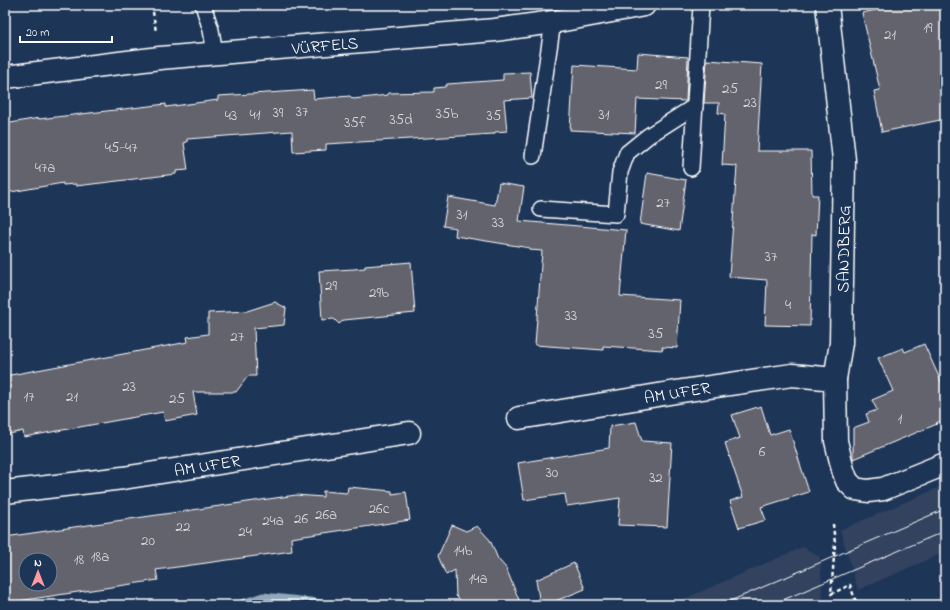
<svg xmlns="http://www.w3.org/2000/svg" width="950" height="610" font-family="'Indie Flower',sans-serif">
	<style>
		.built { fill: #32435e }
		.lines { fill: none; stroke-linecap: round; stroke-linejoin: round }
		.stream { stroke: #8fa8ba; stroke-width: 9 }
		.building { fill: #64636e; stroke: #fff; fill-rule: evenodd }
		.lane-casing { stroke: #fff; stroke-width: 18 }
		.street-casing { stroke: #fff; stroke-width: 25 }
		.secondary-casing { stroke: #fff; stroke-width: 25 }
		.path { stroke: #fff; stroke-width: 2.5; stroke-dasharray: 4 3; stroke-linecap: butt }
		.lane { stroke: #1d3557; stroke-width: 15 }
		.street { stroke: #1d3557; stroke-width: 22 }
		.secondary { stroke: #1d3557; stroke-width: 22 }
		.tram { stroke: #fff; stroke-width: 1 }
		.labels { text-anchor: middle; stroke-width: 4; stroke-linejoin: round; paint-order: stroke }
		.number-label { font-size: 15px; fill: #d8d8db }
		.street-label { font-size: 17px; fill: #fff; stroke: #1d3557 }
	</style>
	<rect width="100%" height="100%" fill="#1d3557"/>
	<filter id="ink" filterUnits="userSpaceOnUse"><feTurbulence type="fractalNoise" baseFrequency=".025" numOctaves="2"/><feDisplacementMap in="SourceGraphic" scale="8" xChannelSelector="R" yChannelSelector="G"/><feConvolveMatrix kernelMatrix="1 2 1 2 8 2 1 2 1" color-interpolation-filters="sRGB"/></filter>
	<g filter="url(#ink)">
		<g class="built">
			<path d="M945,485V552L858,590L840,530Z"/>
			<path d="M803,547L820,557L823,603L819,605H670Z"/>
		</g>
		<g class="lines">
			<path class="stream" d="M239,605L263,597L310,602L323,605"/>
		</g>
		<g class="building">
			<path d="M898,5H945V119L882,132L874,91L880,90L862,13Z"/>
			<path d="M638,53L688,57L686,101L637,99L635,133L570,130L574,65L637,69Z"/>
			<path d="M707,60L762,64L757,151H811L812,195H818L816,235L812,234L810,326L765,325L767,280L729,277L737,166L722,165L725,114L718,113L719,103H704Z"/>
			<path d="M530,72L532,98L504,100L507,131L495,132L494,134L326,144V150L293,152L292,131L187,139V142L184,143L188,170L176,171V174L76,186V184L63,185V183L5,193V124L39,118V119L166,104V107L218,100V96L267,93L313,90L314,99L350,96L353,99L388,95V93L434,92V88L445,87L447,84L503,80V73Z"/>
			<path d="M647,173L686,180L679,231L640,224Z"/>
			<path d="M499,183L524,187L519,221L626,230L620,296L680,300L677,348L662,347L663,350L603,346V350L535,345L542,251L530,250V248L455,236L456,228L443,226L448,197L495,205Z"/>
			<path d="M411,262L415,313L344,320L339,324L334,319L322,320L319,271L354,269L365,268V266Z"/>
			<path d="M275,302L286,308L284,325L254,328L256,376H248L236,392H193L197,415L165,421L163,412L24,437L23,431L5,435V376L188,342L187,337L208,334V313L247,311Z"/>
			<path d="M924,344L945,390V419L936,423L937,424L853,459V428L869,422L866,414L877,410L872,400L893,391L878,358L903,348L905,352Z"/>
			<path d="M761,406L770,435L789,429L809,492L761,507L766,520L739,528L730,501L743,497L725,443L740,438L732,415Z"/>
			<path d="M636,422L642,441L672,443L667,527L618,525L620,498L567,506L565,494L524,500L518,463L609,448L610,426Z"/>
			<path d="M348,487L392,491V494L406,492L410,520L291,538L292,551L156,570L158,580L5,603V537L296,495L323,497V491L347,493ZM26,560H50V584H26Z"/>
			<path d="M452,525L466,531L477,526L490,540L498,559L506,568L521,605H465L456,596L455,570L446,575L438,556Z"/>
			<path d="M574,563L585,589L546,605H540L536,580Z"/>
		</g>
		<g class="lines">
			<g class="lane-casing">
				<g id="lane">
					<path d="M203,5L211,30L215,53"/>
					<path d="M533,156L553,22"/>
					<path d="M691,168L701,5"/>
					<path d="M541,209L616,214L620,172L627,153L648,136L695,106"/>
				</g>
			</g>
			<g class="street-casing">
				<g id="street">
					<path d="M827,5L844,160L841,343L835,379L836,441L843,470L847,481L855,489L868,491L883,489L945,464"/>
					<path d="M519,418L682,391L792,375L835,379"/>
					<path d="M5,492L123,478L409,433"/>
				</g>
			</g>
			<g class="secondary-casing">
				<path id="secondary" d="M5,77L160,58L495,30L553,22L644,5"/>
			</g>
			<g class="path">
				<path d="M152,5L156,32"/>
				<path d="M833,524L835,544L831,594L850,585L857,605"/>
			</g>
			<use href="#lane" class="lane"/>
			<use href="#street" class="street"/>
			<use href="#secondary" class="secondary"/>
			<g class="tram">
				<path d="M721,605L945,509"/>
				<path d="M771,605L945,531"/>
			</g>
		</g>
	</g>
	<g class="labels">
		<g class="number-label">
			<text x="928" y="32">19</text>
			<text x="890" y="39">21</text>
			<text x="661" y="89">29</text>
			<text x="730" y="93">25</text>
			<text x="750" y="107">23</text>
			<text x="302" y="116">37</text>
			<text x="278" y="117">39</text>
			<text x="447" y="118">35b</text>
			<text x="255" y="119">41</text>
			<text x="604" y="119">31</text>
			<text x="231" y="120">43</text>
			<text x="494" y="120">35</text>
			<text x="401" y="124">35d</text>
			<text x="355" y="127">35f</text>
			<text x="121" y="152">45-47</text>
			<text x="45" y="172">47a</text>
			<text x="663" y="207">27</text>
			<text x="462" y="219">31</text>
			<text x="498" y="227">33</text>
			<text x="771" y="261">37</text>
			<text x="331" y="290">29</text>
			<text x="379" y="297">29b</text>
			<text x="788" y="309">4</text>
			<text x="571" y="320">33</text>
			<text x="656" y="338">35</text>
			<text x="237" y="341">27</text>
			<text x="129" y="391">23</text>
			<text x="29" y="401">17</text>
			<text x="72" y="401">21</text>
			<text x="177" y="403">25</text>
			<text x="900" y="423">1</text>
			<text x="762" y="456">6</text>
			<text x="552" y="477">30</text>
			<text x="656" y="482">32</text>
			<text x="379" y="513">26c</text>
			<text x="326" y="519">26a</text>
			<text x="301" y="523">26</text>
			<text x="273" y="525">24a</text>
			<text x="183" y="531">22</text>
			<text x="245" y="536">24</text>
			<text x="148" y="545">20</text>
			<text x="463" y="555">14b</text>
			<text x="100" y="561">18a</text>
			<text x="79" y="564">18</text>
			<text x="478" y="583">14a</text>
		</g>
		<g class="street-label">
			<text transform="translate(325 45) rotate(-5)" y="6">VÜRFELS</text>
			<text transform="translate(843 249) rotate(-89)" y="6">SANDBERG</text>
			<text transform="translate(677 392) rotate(-9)" y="6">AM UFER</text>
			<text transform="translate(207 465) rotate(-9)" y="6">AM UFER</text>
		</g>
	</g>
	<rect width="950" height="610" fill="none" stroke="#1d3557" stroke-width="20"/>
	<rect x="10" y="10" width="930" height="590" fill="none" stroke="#fff" stroke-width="1.5" filter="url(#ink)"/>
	<g transform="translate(38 572)"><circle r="19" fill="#1d3557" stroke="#77869a"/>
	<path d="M0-3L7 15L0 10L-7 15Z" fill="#ff9aa2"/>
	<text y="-6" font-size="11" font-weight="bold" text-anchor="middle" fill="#ffffff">N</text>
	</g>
	<path d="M20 36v6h92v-6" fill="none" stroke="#ffffff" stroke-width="2"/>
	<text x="26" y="36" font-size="12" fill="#ffffff" stroke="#1d3557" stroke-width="3" paint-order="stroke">20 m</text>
</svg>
